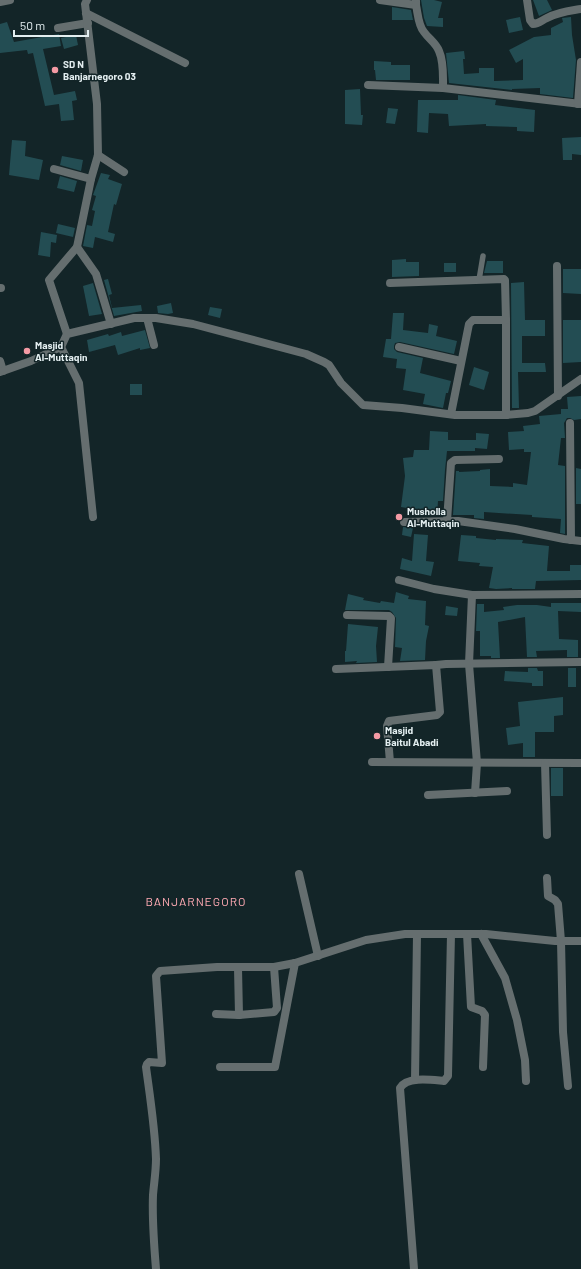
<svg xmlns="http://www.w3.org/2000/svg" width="581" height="1269" font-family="Barlow,sans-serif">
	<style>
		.building { fill: #234d53 }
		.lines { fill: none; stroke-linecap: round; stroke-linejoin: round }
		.service { stroke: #656e6f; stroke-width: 5.5 }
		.minor { stroke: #656e6f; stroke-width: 8 }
		.poi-dot { fill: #f49aa4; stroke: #132528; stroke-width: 1.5 }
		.labels { text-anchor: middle; stroke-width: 3; stroke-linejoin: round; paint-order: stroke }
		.poi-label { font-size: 10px; font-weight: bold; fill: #e3eef0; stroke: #132528; text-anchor: start }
		.quarter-label { font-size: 12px; letter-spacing: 1px; fill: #ffaab3; stroke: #132528 }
	</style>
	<rect width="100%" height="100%" fill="#132528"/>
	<g class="building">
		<path d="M421,0H434L442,2L438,18H443V27L427,26L424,18Z"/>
		<path d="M533,0H547L552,10L539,16Z"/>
		<path d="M392,7L411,10L413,20H392Z"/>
		<path d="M520,17L523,30L509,33L506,20Z"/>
		<path d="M571,17L572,35L576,60L573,98L540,94V88L512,89V90L449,83L446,53L464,51L465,59H463L464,74L479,73V68H494V81L523,80V59L516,63L509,50L534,37L551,35V28L563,22L562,18Z"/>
		<path d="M7,22L14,42L59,34L61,46L43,49L54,95L75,91L77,100L72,101L74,120L61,121L59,104L45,106L33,53L28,54L27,50L0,53V24Z"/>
		<path d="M76,35L78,45L64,49L61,38Z"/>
		<path d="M374,61L391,62V65H410V80H376L375,70H374Z"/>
		<path d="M360,89L361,115H363L362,125L345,124V90Z"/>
		<path d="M458,95L496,100L495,105L535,110L534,132L517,131V127L486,126V124L449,126L448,114L429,113L428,133L417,132L418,100H458Z"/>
		<path d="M388,108L398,109L395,124L386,123Z"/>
		<path d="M581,137V155L572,154V160H563L562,138Z"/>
		<path d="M12,140L26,141L25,156L43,160L39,180L9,175Z"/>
		<path d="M62,156L83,160L81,171L60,165Z"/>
		<path d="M101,173L110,175L108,179L122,184L116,205L114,204L108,232L115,234L113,242L95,237L93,248L83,246L87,225L92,226L95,211L92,210L96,196L93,195Z"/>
		<path d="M60,176L77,181L74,192L57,188Z"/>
		<path d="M58,224L75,228L73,237L56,233Z"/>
		<path d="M41,232L57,235L56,243L51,242L50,257L38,255Z"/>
		<path d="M406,259V262H419V276L392,277V260Z"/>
		<path d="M487,261H503V273H484Z"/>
		<rect x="444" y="263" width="12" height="9"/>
		<path d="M563,269H581V294L563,293Z"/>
		<path d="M108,279L112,294L109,295L112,308L141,305L142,311L114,316L104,280Z"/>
		<path d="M524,282L525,320H545V336H522V363H545L546,372H518L519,408H512L511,283Z"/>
		<path d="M93,283L102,314L89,316L83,286Z"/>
		<path d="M171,303L173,313L168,314L158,313L157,306Z"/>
		<path d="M210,307L222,309L220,318L208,315Z"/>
		<path d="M393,313H404L403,330L428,333L429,324L438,326L436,336L457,341L454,354L400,342L395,343L394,346V349L397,352L423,358L420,373L451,381L448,393H446L443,408L423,404L425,394L403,390L406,369L396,368L397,359L383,357L386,339H391Z"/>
		<path d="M563,320H581V362L563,363Z"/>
		<path d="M145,330L150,348L140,350V348L118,355L115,345L89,352L87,340L108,334L109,336L121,332L122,336Z"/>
		<path d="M474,367L489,372L484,390L469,385Z"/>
		<rect x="130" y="384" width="12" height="11"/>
		<path d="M581,396V419L574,420L570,418H567L564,423L565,438H561L558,465L565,466V534L560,533L561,519L532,517V515L484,512V519L474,518V515H453L456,471H459V472L480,471V470L490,469V486L513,487V483L527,485L531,452H524V449L509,450L508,432L524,431L523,426L540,424L539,416L561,414V409H568L567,397Z"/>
		<path d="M430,431L448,432V440H476V433L489,434L487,449L475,448V451H447L445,470L443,501H438L437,516L412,515L413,509L401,507L405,476L403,458L413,457L414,450H429Z"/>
		<path d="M576,468L581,469V504H576Z"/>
		<path d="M403,527L413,528L411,537L402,535Z"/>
		<path d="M414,534L428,535L426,561L434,562L431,576L400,569L402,558L412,561Z"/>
		<path d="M461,535L476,536V538L496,540V539L523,540L522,543L549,546L547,571H570V565H581V580L536,581L535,589H512V588L496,589L489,588L493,567L479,566L480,563L458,561Z"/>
		<path d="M396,592L409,596L408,599L426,601L425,625L429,626L426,641L425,660L400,661L402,648L395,647L396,618L392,612L389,610H345L348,594L364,598L363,600L380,603L381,601L394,603Z"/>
		<path d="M551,603H581V612L558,611L559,639L578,640V657H567V650L536,651L537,657H527L525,617L498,622L500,658H491V656H480V631H476L477,604H484V612L504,610L503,607L517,605H537L551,607Z"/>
		<path d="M446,606L458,608L457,616L445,615Z"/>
		<path d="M348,624L378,627L376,646L377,662L356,663L357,661L345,662V651H346Z"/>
		<path d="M528,668H537L538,671H543V686H532V683L504,681L505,671L528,672Z"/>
		<rect x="568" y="668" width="8" height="19"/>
		<path d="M563,697V715L554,716V732H535V757H523V743L508,745L506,728L520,726L518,702Z"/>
		<rect x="551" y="768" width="12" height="28"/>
	</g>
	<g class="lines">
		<path class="service" d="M479,280L483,256"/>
		<g class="minor">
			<path d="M380,0L416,5V1"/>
			<path d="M527,0L530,20L533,24C539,24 542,20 547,18C558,12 569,11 581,9"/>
			<path d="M0,2L10,0"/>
			<path d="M416,5C418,14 418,25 424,32C429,39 436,43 439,51C444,62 443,77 443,88L581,104"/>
			<path d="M86,13L185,63"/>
			<path d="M58,28L88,23"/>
			<path d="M368,85L443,88"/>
			<path d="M578,104L581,62"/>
			<path d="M98,155L124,172"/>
			<path d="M54,169L91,179"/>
			<path d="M77,247L96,274L111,324"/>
			<path d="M557,266L558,396"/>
			<path d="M390,283L504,279L505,280L506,320V415"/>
			<path d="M0,288H1"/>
			<path d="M147,318L154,345"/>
			<path d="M67,334L49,280L77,247L91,179L98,155L97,104L85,4L87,0"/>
			<path d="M61,347L79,383L93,517"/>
			<path d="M399,347L461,361"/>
			<path d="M0,361L3,371"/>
			<path d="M0,372L31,361L61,347L67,334L134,318H156L193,324L306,354L324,362L329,365L341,383L363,405L402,408L455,415H506L528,413L535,411L581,379"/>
			<path d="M451,414L469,324L473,320H506"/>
			<path d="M570,423L571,540"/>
			<path d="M447,521L451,463L455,460L499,459"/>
			<path d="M404,522L458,521L515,529L564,539L581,541"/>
			<path d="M399,580L434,589L472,595L469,664L477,763L475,793"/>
			<path d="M472,595L581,594"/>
			<path d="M347,615L389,616L391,618L388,667"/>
			<path d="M436,665L446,664L581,662"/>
			<path d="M336,669L436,665L440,712L437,715L389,721L387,726L390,762"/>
			<path d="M372,762L581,763"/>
			<path d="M545,763L547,835"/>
			<path d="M428,795L507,791"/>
			<path d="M299,874L318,956"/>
			<path d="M547,878L548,896L555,900L558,904L561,941L563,1032L568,1086"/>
			<path d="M467,934L471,1007L482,1011L485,1015L483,1067"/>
			<path d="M481,934L505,978L517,1020L525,1060L526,1081"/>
			<path d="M238,968L239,1015"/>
			<path d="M216,1014L239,1015L274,1012L277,1008L274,967"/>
			<path d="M220,1067H275L295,963"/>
			<path d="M415,1080L417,934"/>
			<path d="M156,1269C154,1245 152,1220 153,1195C154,1183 156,1171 156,1159C155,1128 150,1097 146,1067L147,1064L149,1062L162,1063L156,976L160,971L217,967H274L295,963L366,940L405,934H486L555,941H581"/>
			<path d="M414,1269L400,1088C407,1076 432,1080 444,1081L448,1076L451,934"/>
		</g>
	</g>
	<g class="poi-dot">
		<circle cx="55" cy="70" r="4"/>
		<circle cx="27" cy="351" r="4"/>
		<circle cx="399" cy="517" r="4"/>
		<circle cx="377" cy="736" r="4"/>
	</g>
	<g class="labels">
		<g class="poi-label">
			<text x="63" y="68">SD N<tspan x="63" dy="12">Banjarnegoro 03</tspan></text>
			<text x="35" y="349">Masjid<tspan x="35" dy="12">Al-Muttaqin</tspan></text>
			<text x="407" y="515">Musholla<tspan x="407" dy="12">Al-Muttaqin</tspan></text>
			<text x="385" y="734">Masjid<tspan x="385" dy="12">Baitul Abadi</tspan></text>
		</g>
		<g class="quarter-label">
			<text x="196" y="906">BANJARNEGORO</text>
		</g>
	</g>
	<path d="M14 30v6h74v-6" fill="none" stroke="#e3eef0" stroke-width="2"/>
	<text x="20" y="30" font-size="12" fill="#e3eef0" stroke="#132528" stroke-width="3" paint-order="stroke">50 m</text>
</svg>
